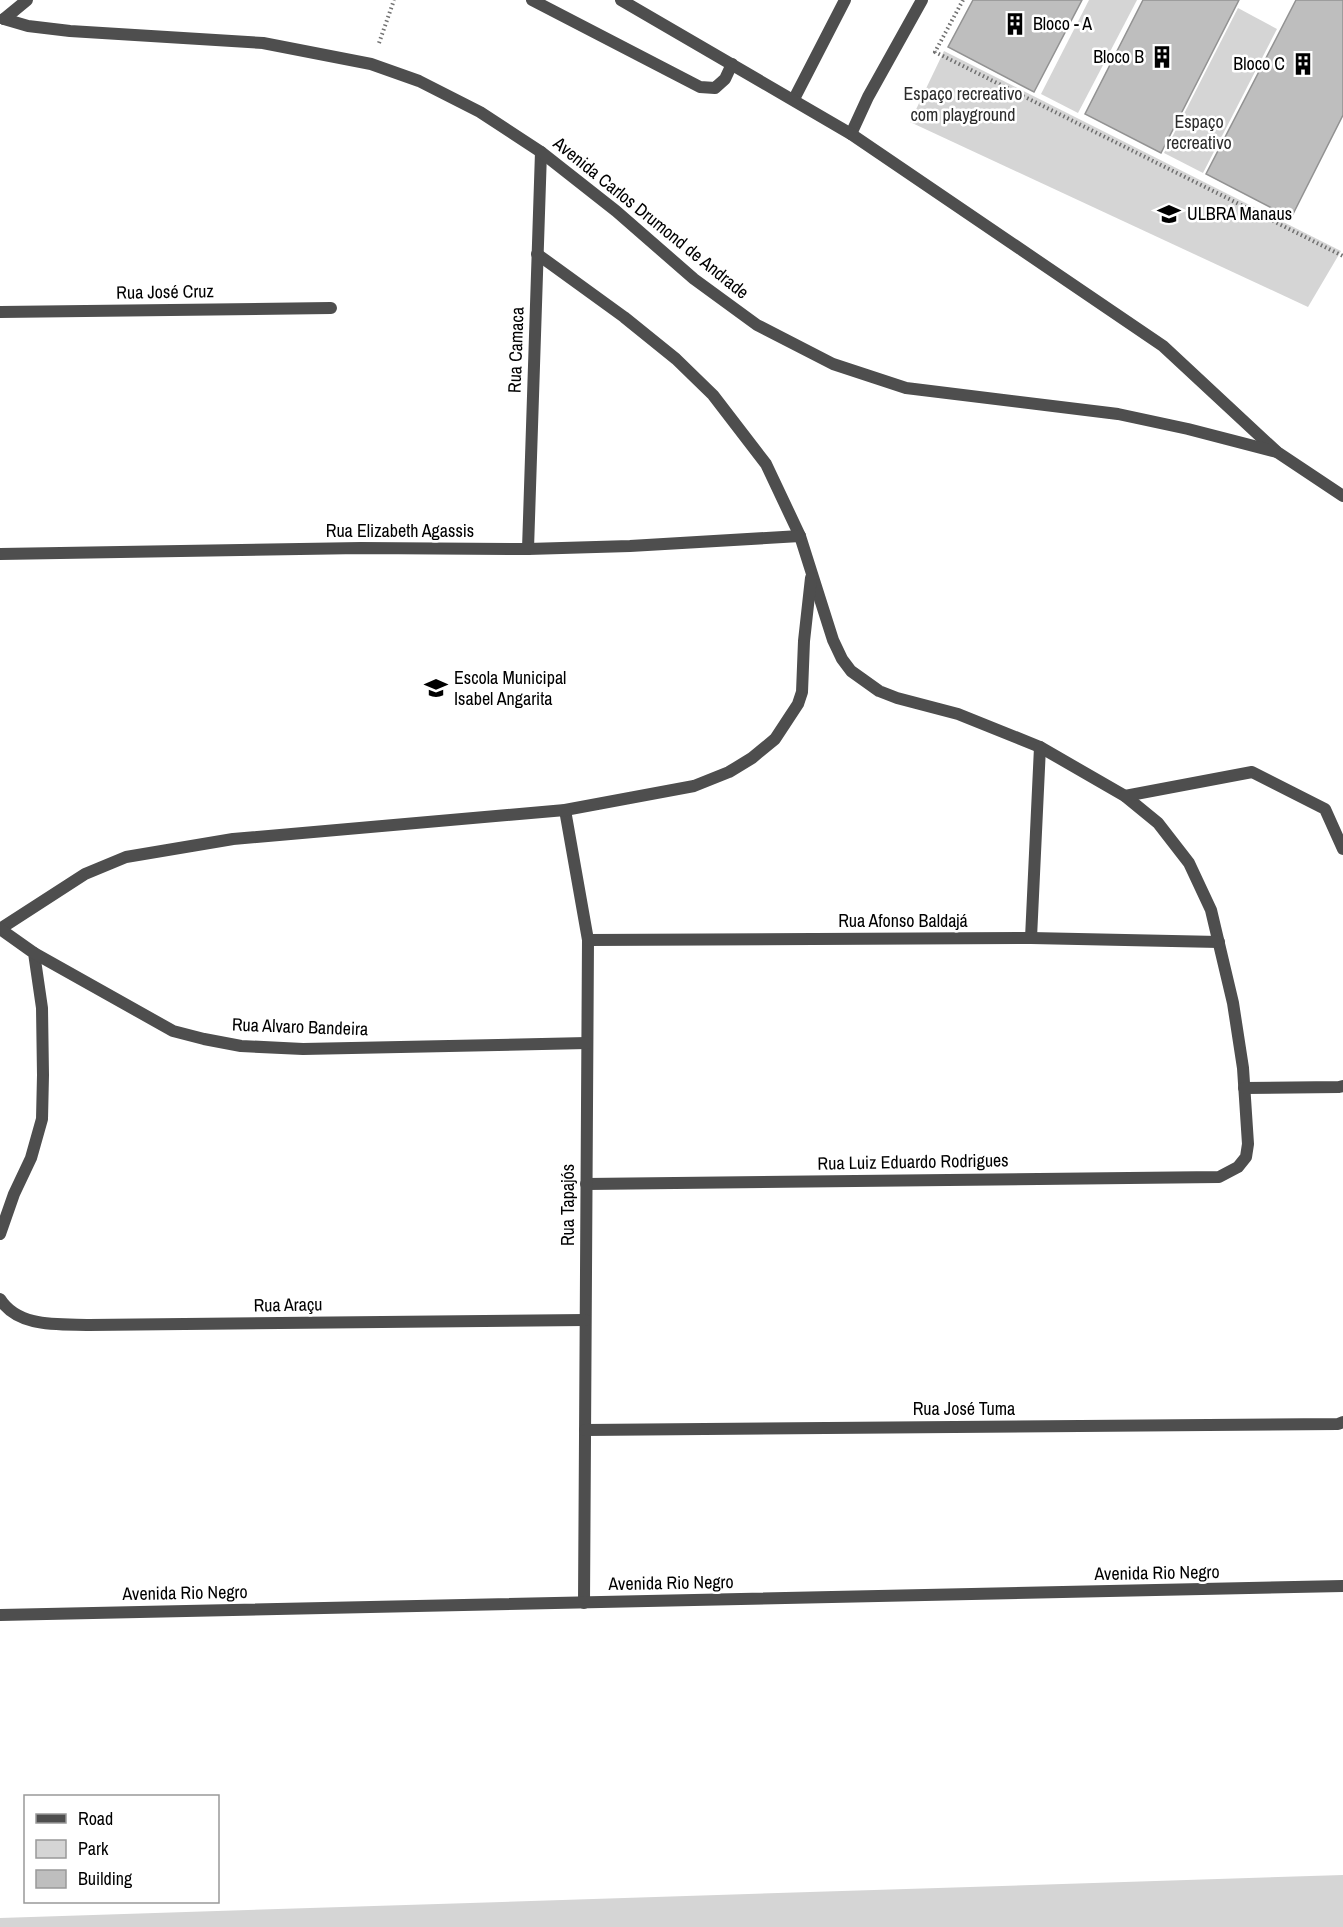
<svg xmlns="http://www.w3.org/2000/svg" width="1343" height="1927" font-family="'Archivo Narrow',sans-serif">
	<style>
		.green { fill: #d5d5d5 }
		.building { fill: #bebebe; stroke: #929292; stroke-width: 1.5 }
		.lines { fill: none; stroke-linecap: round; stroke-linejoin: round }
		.path { stroke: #707070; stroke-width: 4; stroke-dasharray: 1.5 3; stroke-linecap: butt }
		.service { stroke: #4e4e4e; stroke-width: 12 }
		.minor { stroke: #4e4e4e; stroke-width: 12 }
		.tertiary { stroke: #4e4e4e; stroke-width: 12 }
		.labels { text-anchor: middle; stroke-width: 5; stroke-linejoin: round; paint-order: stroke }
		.poi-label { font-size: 18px; fill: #000; stroke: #fff; text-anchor: start }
		.park-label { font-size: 18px; fill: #2c2c2c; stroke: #fff }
		.street-label { font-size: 18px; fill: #000; stroke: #fff }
	</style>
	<rect width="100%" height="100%" fill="#fff"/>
	<g class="green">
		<path d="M1089,0H1137L1078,113L1041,94Z"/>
		<path d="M1238,8L1277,29L1203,173L1164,153Z"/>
		<path d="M944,51L1341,251L1308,307L910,122Z"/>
		<path d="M1343,1875V1927H0V1918Z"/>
	</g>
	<g class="building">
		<path d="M973,0H1082L1034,92L948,47Z"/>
		<path d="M1143,0H1239L1161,153L1085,114Z"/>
		<path d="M1296,0H1343V115L1291,218L1206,174Z"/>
	</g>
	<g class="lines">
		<g class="path">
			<path d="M963,0L935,52L1343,256"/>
			<path d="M379,43L394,0"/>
		</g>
		<g class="service">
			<path d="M794,99L845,0"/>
			<path d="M851,134L868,97L922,0"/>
		</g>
		<g class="minor">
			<path d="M537,254L624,317L676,359L713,395L766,464L800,536L833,640L842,659L851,671L879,691L897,698L958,714L1040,747L1125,796L1158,823L1189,863L1211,910L1233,1003L1243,1068L1248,1144L1246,1157L1238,1167L1219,1177L586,1184"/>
			<path d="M0,312L331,308"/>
			<path d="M528,549L541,152"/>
			<path d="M0,554L361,548L528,549L630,546L800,536"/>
			<path d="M1125,796L1252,772L1325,809L1343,849"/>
			<path d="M565,810L588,940L584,1603"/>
			<path d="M0,929L85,874L126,857L233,839L565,810L694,786L729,772L752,758L775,739L798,704L802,692L804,641L811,578"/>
			<path d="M0,929L34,953L42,1008L43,1075L42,1119L31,1158L14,1194L0,1234"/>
			<path d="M1031,938L1040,747"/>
			<path d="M588,940L1031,938L1219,942"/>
			<path d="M34,953L173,1031L204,1039L241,1046L303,1049L587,1043"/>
			<path d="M1244,1088L1339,1087L1343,1086"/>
			<path d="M0,1299C18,1328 59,1324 89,1325L585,1320"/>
			<path d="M585,1430L1338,1424L1343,1422"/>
			<path d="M0,1615L1343,1586"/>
		</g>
		<g class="tertiary">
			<path d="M532,0L700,87L715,88L725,79L732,64"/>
			<path d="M621,0L851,134L1163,346L1277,452L1343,496"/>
			<path d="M4,19L28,26L70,31L263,43L371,64L419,81L480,112L541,152L616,211L694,279L757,325L833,364L906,388L1118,414L1188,429L1277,452"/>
			<path d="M4,19L27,0"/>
		</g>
	</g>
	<defs>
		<g id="building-bare" transform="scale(1.8)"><path d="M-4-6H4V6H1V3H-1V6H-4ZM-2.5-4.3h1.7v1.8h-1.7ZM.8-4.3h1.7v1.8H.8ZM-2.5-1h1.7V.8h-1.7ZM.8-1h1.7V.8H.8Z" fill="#000" stroke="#fff" stroke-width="2.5" paint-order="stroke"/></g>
		<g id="university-bare" transform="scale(1.8)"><path d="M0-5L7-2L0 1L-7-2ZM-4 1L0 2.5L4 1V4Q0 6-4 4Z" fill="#000" stroke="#fff" stroke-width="2.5" paint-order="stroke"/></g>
		<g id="school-bare" transform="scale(1.8)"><path d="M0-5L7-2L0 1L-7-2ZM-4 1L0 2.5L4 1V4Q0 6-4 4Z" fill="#000" stroke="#fff" stroke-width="2.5" paint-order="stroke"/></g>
	</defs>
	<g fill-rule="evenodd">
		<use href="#building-bare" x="1015" y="24"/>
		<use href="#building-bare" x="1162" y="57"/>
		<use href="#building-bare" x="1303" y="64"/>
		<use href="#university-bare" x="1169" y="214"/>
		<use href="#school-bare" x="436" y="688"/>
	</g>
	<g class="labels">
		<g class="poi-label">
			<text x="1033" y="30">Bloco - A</text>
			<text x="1144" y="63" text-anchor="end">Bloco B</text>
			<text x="1285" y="70" text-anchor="end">Bloco C</text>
			<text x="1187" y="220">ULBRA Manaus</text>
			<text x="454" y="684">Escola Municipal<tspan x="454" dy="21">Isabel Angarita</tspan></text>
		</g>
		<g class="park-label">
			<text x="963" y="100">Espaço recreativo<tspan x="963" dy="21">com playground</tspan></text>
			<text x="1199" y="128">Espaço<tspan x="1199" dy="21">recreativo</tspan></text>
		</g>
		<g class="street-label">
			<text transform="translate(651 218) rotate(39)" y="6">Avenida Carlos Drumond de Andrade</text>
			<text transform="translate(165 292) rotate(-1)" y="6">Rua José Cruz</text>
			<text transform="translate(516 350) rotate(-88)" y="6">Rua Camaca</text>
			<text x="400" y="537">Rua Elizabeth Agassis</text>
			<text x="903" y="927">Rua Afonso Baldajá</text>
			<text transform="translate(300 1027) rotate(2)" y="6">Rua Alvaro Bandeira</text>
			<text transform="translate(913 1162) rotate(-1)" y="6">Rua Luiz Eduardo Rodrigues</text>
			<text transform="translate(568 1205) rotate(-90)" y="6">Rua Tapajós</text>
			<text transform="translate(288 1305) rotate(-1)" y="6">Rua Araçu</text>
			<text x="964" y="1415">Rua José Tuma</text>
			<text transform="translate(1157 1573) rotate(-1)" y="6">Avenida Rio Negro</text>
			<text transform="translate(671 1583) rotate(-1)" y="6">Avenida Rio Negro</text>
			<text transform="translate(185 1593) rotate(-1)" y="6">Avenida Rio Negro</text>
		</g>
	</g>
	<rect x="24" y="1795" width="195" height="108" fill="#ffffff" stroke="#999999" stroke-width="1.5"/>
	<rect x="36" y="1814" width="30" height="9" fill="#4e4e4e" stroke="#999999" stroke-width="1.5"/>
	<text x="78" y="1825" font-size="18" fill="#000000">Road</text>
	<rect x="36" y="1840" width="30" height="18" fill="#d5d5d5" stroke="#999999" stroke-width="1.5"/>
	<text x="78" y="1855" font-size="18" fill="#000000">Park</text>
	<rect x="36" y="1870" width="30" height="18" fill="#bebebe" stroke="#999999" stroke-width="1.5"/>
	<text x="78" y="1885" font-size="18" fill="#000000">Building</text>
</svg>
